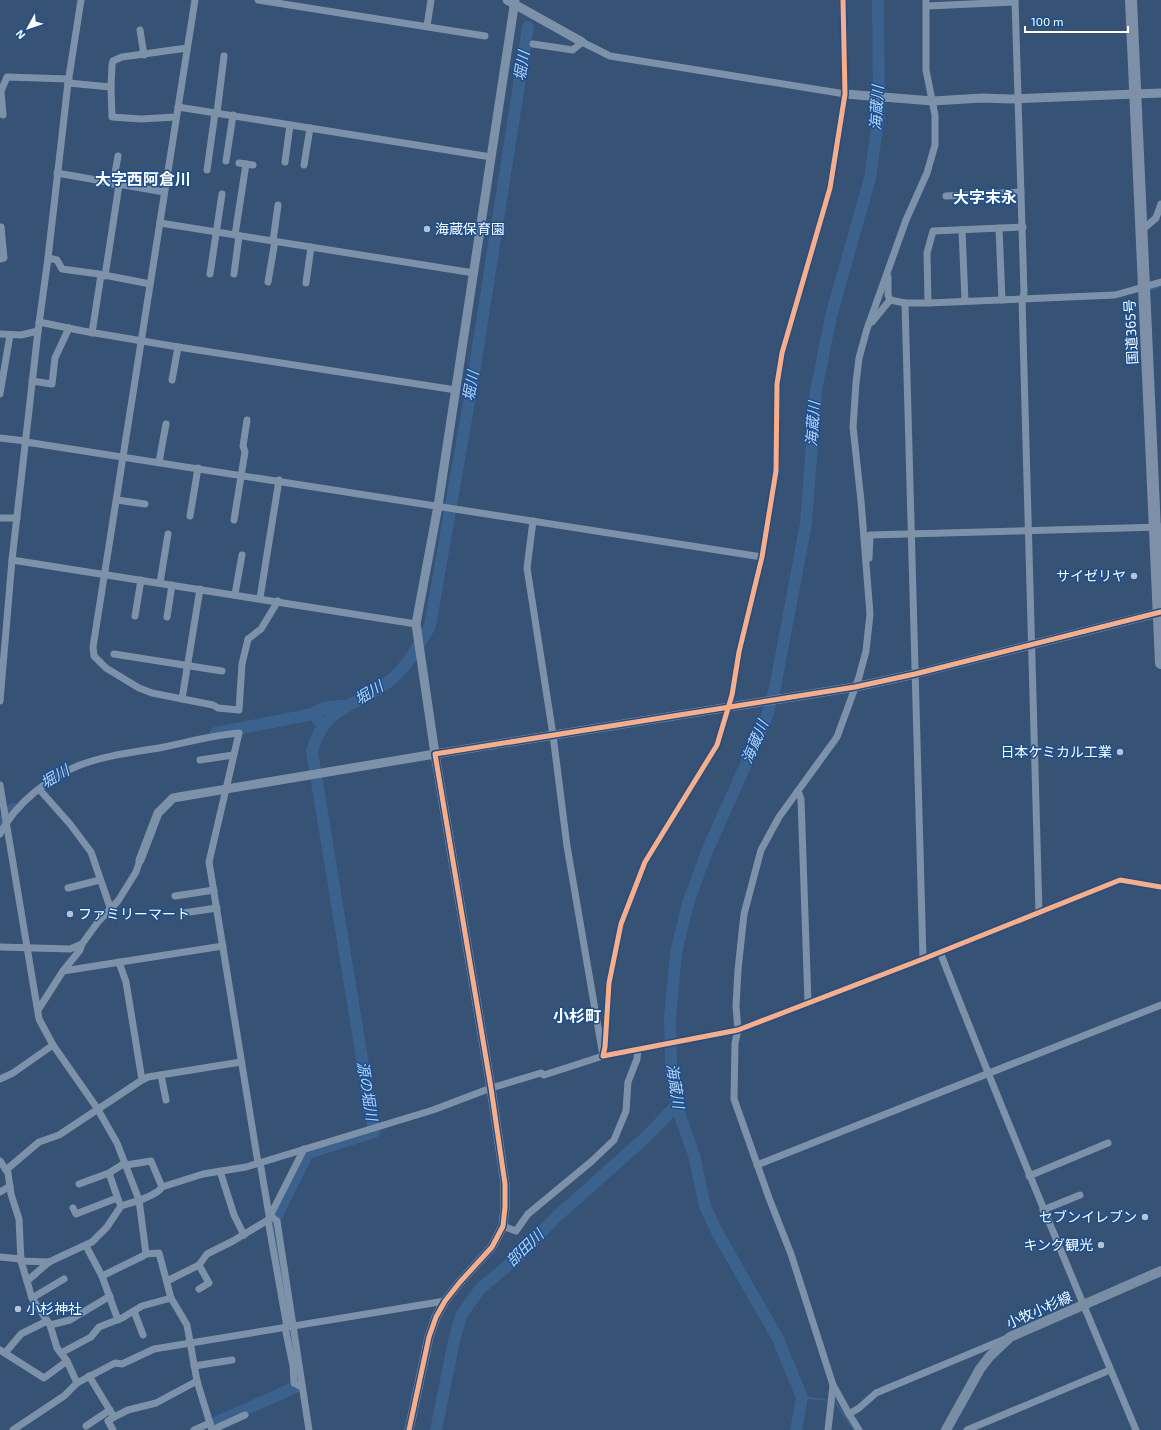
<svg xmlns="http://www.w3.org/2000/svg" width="1161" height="1430" font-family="'Exo 2','Noto Sans JP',sans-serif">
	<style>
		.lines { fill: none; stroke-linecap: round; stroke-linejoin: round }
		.stream { stroke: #3b618d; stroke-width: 2 }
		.river { stroke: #3b618d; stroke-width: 12 }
		.minor { stroke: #7d92a8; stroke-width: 7 }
		.tertiary { stroke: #7d92a8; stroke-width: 9 }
		.secondary { stroke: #798da4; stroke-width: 10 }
		.trunk { stroke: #7e90a7; stroke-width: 12 }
		.cycleway-casing { stroke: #1b4f8f; stroke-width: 8 }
		.cycleway { stroke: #ffac80; stroke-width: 5 }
		.poi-dot { fill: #b9c2ce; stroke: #1b4f8f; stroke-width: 1.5 }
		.labels { text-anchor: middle; stroke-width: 3; stroke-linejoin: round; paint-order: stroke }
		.poi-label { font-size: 14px; fill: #fff; stroke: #1b4f8f; text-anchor: end }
		.street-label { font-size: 14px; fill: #fff; stroke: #1b4f8f }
		.water-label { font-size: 15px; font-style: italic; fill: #b5d3f5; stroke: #1b4f8f }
		.quarter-label { font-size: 16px; font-weight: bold; fill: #fff; stroke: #1b4f8f }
	</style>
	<rect width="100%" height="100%" fill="#365274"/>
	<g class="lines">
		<g class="stream">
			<path d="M1150,290L1161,286"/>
			<path d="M802,1397L826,1400"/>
			<path d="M836,1403L854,1430"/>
		</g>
		<g class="river">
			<path d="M313,714C320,708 334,706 344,706"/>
			<path d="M216,733L313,714L323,725"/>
			<path d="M0,826L13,809"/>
			<path d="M284,1289L273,1223L308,1153L374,1132L312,751C326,701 360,708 393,678C409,664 419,644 430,626L474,373L528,27"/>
			<path d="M215,1423L296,1387L298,1382L297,1372"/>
			<path d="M436,1430L454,1341L461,1316L469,1304L481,1288L517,1258L555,1218L645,1138L677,1105"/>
			<path d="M796,1430L802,1397L777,1337L717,1232L705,1206L694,1155L679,1113L671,1072L670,1017L676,953L688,903L708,849L766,719L775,688L806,523L816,391L831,316L870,178L879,115L878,0"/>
		</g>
		<g class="minor">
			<path d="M195,0L93,647L94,656L106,668L139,688L152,693L213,705L218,708L239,710L242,664L248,639L261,629L278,601"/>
			<path d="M258,0L485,36"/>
			<path d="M843,0L845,94L830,188L782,353L777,384L776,471L762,557L739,652L732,695L717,745L645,862L621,924L609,983L605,1047L603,1056L738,1030L923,959L1120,880L1161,887"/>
			<path d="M926,0V70L935,115V145L927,173L906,220L867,329L859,358L856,383L853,427L861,501L870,614L866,651L859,677L837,737L779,817L761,850L744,914L738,970L736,1006L738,1030L735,1043L734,1099L769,1198L791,1254L833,1385L849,1414L859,1408L876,1393L1005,1339"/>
			<path d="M1015,0L1024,293L1022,299L1039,913"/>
			<path d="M927,6L1015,2"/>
			<path d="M427,26L431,0"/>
			<path d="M140,30L144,55"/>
			<path d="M533,44L573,50L582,42L610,56L845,94"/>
			<path d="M68,83L111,87L112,117L141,119L176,117"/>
			<path d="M111,87L112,65L113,61L122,57L187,48"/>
			<path d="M178,107L491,157"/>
			<path d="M217,113L224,56"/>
			<path d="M3,115L1,91L7,77L69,79"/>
			<path d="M226,161L233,115"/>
			<path d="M285,162L290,125"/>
			<path d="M239,163L253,165"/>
			<path d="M304,165L310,128"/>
			<path d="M207,170L215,113"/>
			<path d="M57,173L164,192"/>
			<path d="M113,184L118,156"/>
			<path d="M946,196L1021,192"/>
			<path d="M160,223L474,273"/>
			<path d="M999,228L1002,300"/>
			<path d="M962,230L965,301"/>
			<path d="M1142,230L1156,218L1161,204"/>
			<path d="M235,235L246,164"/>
			<path d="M273,241L278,205"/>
			<path d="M48,258L57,260L62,269L99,274L150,284"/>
			<path d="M0,259L4,258L1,227"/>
			<path d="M210,274L222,194"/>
			<path d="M234,274L239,236"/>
			<path d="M105,276L119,185"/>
			<path d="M888,277V295L890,300"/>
			<path d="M268,282L275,241"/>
			<path d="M306,283L311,247"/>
			<path d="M905,303L923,959"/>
			<path d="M928,303L927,253L933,231L1023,227"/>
			<path d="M39,322L83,331L178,347L456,390"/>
			<path d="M872,322L890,300L905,303H928L1115,295L1161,282"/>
			<path d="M92,333L101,275"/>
			<path d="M0,334L21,335L38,331"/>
			<path d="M172,380L178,347"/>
			<path d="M32,381L52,384L55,358L69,328"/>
			<path d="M0,394L10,335"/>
			<path d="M0,438L26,441"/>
			<path d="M26,442L762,557"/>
			<path d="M159,462L166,424"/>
			<path d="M117,500L145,504"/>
			<path d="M190,516L198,468"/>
			<path d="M0,518H17"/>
			<path d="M234,520L245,452L243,446L247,420"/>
			<path d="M869,558L870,535L1161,527"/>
			<path d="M12,560L416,624"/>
			<path d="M160,583L168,534"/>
			<path d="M235,594L242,555"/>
			<path d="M260,598L279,480"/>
			<path d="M135,616L141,580"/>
			<path d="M167,617L172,585"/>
			<path d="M114,654L222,671"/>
			<path d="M182,699L200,589"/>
			<path d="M0,701L12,560L38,331L48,258L68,83L81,0"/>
			<path d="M200,760L233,755"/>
			<path d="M0,785L39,1019L53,1045L97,1108L117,1143L139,1200L146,1254"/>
			<path d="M39,789L70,824L91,852L111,910"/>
			<path d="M798,791L801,799L808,1003"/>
			<path d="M0,834C15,804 49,777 80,765C106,755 136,752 164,747C188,742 214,735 239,733L209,862L258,1163"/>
			<path d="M68,888L100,880"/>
			<path d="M175,896L214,890"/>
			<path d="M183,913L217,908"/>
			<path d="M0,947L70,949L82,944L98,922L118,901L136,872L140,860"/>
			<path d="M940,952C1003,1113 1069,1271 1136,1430"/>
			<path d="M119,962L126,982L142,1080"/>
			<path d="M63,971L223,946"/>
			<path d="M38,1010L63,971L80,950L82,944"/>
			<path d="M161,1075L166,1100"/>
			<path d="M0,1079L13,1073L53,1045"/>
			<path d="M0,1161L8,1173L11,1194L19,1219L21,1261L32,1298L50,1325L57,1348L67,1361L77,1383"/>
			<path d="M260,1162L269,1215L277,1221L309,1430"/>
			<path d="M126,1165L151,1161L162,1187L203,1174L246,1167L433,1110L491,1088L541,1073L544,1075L603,1056L567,846L553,735L527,568L533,521"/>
			<path d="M757,1165L1161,1005"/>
			<path d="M6,1170L39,1142L59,1135L142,1080L148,1077L241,1062"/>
			<path d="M220,1171L234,1215L244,1235"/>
			<path d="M109,1173L119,1202"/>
			<path d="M1029,1176L1108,1143"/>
			<path d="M79,1184L109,1173L125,1163"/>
			<path d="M0,1192L10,1186"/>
			<path d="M73,1208L76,1214L117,1198"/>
			<path d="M1043,1210L1080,1195"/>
			<path d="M268,1220L287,1327"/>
			<path d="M503,1226L516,1231L528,1214L592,1161L614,1140L626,1111L628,1082L637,1059L638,1049"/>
			<path d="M86,1246L102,1276L118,1320"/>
			<path d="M0,1257L21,1259"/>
			<path d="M21,1261L49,1262"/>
			<path d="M199,1265L209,1283L199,1289"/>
			<path d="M102,1276L143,1256L146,1254L159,1253L171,1298L187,1325L197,1381L212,1430"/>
			<path d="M27,1281L49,1262L92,1242L107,1227L121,1206C131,1203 157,1196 162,1187"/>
			<path d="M167,1281L199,1265L207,1254L233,1241L268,1220L304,1149"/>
			<path d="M32,1298L64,1279"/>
			<path d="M134,1311L143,1335"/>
			<path d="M50,1325L70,1320L110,1296"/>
			<path d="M285,1327L293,1366L294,1383L302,1387"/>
			<path d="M0,1350L44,1378L67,1361"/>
			<path d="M5,1353L21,1334L47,1321"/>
			<path d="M61,1353L91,1337L99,1327L122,1318L142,1306L171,1298"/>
			<path d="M194,1366L232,1360"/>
			<path d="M89,1376L114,1417L128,1410L156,1403L197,1381"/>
			<path d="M849,1414L859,1430"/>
			<path d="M86,1426L110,1410"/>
			<path d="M13,1430L64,1396L77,1383L115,1363L122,1364L154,1349L445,1301"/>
			<path d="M113,1430L108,1421L114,1417"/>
			<path d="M194,1430L210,1423"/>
			<path d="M212,1430L245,1415"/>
			<path d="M828,1430L833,1385"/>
			<path d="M967,1430L1110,1370"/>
		</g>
		<g class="tertiary">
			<path d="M507,0L582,42"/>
			<path d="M845,94L933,101L982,98L1010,99L1161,93"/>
			<path d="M140,860L158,813L173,798L435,754L416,624L438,506L515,0"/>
			<path d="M409,1430L429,1337L436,1317L445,1301L460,1282L492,1247L503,1226L505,1207V1184L491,1088L435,754L855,687L915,674L1161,612"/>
		</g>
		<path class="secondary" d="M946,1430L980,1369L990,1356L1010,1337L1161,1271"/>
		<path class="trunk" d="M1131,0L1161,663"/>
		<g class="cycleway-casing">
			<g id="cycleway">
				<path d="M843,0L845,94L830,188L782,353L777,384L776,471L762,557L739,652L732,695L717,745L645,862L621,924L609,983L605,1047L603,1056L738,1030L923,959L1120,880L1161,887"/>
				<path d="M409,1430L429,1337L436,1317L445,1301L460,1282L492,1247L503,1226L505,1207V1184L491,1088L435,754L855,687L915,674L1161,612"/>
			</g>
		</g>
		<use href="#cycleway" class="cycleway"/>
	</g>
	<g class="poi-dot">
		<circle cx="427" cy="229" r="4"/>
		<circle cx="1134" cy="576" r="4"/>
		<circle cx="1120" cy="752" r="4"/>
		<circle cx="70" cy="914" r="4"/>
		<circle cx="1145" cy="1217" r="4"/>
		<circle cx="1101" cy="1245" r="4"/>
		<circle cx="18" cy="1309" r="4"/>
	</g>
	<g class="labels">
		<g class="poi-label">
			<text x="435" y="234" text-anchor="start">海蔵保育園</text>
			<text x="1126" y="581">サイゼリヤ</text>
			<text x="1112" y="757">日本ケミカル工業</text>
			<text x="78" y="919" text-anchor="start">ファミリーマート</text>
			<text x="1137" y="1222">セブンイレブン</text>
			<text x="1093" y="1250">キング観光</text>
			<text x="26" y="1314" text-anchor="start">小杉神社</text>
		</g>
		<g class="street-label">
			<text transform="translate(1131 332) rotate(-93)" y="5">国道365号</text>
			<text transform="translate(1039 1310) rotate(-24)" y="5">小牧小杉線</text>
		</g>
		<g class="water-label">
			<text transform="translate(522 66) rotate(-81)" y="5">堀川</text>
			<text transform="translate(877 108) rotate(-87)" y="5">海蔵川</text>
			<text transform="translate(471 386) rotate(-80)" y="5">堀川</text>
			<text transform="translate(813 424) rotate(-86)" y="5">海蔵川</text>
			<text transform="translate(369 693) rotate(-31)" y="5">堀川</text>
			<text transform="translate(755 742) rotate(-67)" y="5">海蔵川</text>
			<text transform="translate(55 777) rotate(-30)" y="5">堀川</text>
			<text transform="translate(675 1086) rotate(81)" y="5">海蔵川</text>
			<text transform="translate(367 1091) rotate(81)" y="5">源の堀川</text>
			<text transform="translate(525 1248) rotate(-44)" y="5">部田川</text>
		</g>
		<g class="quarter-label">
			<text x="143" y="185">大字西阿倉川</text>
			<text x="985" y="203">大字末永</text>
			<text x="577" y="1022">小杉町</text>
		</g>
	</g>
	<g transform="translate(28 28) rotate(230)" stroke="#1b4f8f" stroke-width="3" paint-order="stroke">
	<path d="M0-3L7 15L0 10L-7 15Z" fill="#ffffff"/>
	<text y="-6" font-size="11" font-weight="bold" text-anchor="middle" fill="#ffffff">N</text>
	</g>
	<path d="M1025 26v6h103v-6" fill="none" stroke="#ffffff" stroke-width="2"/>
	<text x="1031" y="26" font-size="12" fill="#ffffff" stroke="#1b4f8f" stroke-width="3" paint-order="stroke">100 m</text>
</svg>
